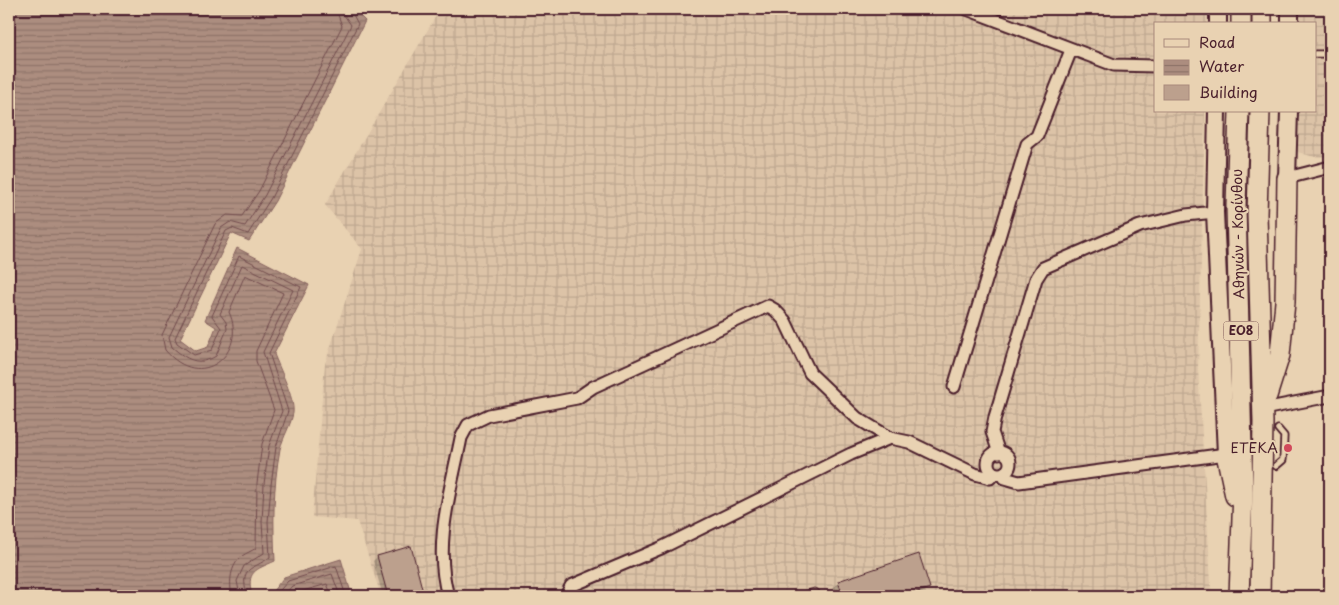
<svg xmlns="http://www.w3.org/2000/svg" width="1339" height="605" font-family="'Playpen Sans',sans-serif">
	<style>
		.industrial { fill: url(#industrial-grid) }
		.water { fill: url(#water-rules); stroke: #85615d }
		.shadow { fill: #0003 }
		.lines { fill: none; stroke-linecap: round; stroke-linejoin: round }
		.shore { stroke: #714b4d; stroke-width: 1 }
		.building { fill: #bca08d; stroke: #4a1f2b }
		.service-casing { stroke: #4a1f2b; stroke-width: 9 }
		.minor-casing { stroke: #4a1f2b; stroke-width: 15 }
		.secondary-casing { stroke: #4a1f2b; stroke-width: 20 }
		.trunk-casing { stroke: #4a1f2b; stroke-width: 22 }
		.service { stroke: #e9d2b2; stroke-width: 5.5 }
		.minor { stroke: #e9d2b2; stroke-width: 11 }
		.secondary { stroke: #e9d2b2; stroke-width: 16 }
		.trunk { stroke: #e9d2b2; stroke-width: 19 }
		.poi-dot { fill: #d1495b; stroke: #e9d2b2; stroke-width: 2 }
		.labels { text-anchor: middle; stroke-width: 4; stroke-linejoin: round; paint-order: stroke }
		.shield { fill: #e9d2b2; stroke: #7a5554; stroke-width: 1 }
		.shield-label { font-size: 12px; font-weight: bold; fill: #4a1f2b }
		.street-label { font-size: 14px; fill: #4a1f2b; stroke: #e9d2b2 }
		.poi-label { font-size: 14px; fill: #4a1f2b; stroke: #e9d2b2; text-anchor: end }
	</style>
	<defs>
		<pattern id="industrial-grid" width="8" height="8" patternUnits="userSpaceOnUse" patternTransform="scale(1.25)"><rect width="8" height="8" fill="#dcc3a7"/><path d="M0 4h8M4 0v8" fill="none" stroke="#bea790"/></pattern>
		<pattern id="water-rules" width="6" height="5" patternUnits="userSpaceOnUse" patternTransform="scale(1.25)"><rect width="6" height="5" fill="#ac8d7f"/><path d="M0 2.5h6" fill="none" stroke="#8e7368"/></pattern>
	</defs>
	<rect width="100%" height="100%" fill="#e9d2b2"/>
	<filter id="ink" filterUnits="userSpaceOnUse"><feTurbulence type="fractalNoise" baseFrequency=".02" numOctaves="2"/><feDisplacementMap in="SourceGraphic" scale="10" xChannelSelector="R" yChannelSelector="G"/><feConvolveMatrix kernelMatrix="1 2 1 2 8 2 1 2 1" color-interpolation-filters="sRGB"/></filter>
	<g filter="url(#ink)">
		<g class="industrial">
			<path d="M440,9H1207V24H1155V111H1205L1198,369L1211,584L1210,596H381L357,521L312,517L325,364L362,249L325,205Z"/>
			<path d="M1297,9H1330V157H1314L1294,151L1296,111H1315V24H1298Z"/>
		</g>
		<g class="water">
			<path d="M9,9H353L365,21L275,201L249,241L231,233L180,339L196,351L208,347L216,327L205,320L237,248L309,285L274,354C279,368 295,398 293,413C291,425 283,437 280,449C273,486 273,524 275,561C255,570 246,571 252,596H9Z"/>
			<path d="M341,559L352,596H269L284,577Z"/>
		</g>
		<g class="shadow">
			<path d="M410,548L423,596H383L373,561L377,557Z"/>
			<path d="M839,582L929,587L923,593L914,596H836L833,588Z"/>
		</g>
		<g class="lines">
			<g class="shore">
				<path d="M232,596C229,582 230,566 242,556C246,553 252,551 256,548L257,483L262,444L274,410L256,361V351L283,293L245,275L229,312C248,353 201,393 165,350L162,335L215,224L227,215L242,216L259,191L342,26L336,9"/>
				<path d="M240,596L237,581L244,566L264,553L262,522L264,484L269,446L282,411L263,352L293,290L242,265L220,314L226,322L227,329L216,356C198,367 186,359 172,347L169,337L221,228L230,222L245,226L265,195L351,25L344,15L343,9"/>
				<path d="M247,596C239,565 252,571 270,557L268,522L271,485L276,447L288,411L269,353L301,287L239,256L212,316L221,328L212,350L194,355L177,343L175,338L226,231L232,228L248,234L271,198L358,24L350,9"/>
				<path d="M275,596L288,581L336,566L346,596"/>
				<path d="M283,596L292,586L332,574L340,596"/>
				<path d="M293,596L296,593L327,584L332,596"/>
			</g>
		</g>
		<g class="building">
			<path d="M411,546L424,596H388L377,556Z"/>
			<path d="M919,554L930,588L905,596H843L838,581Z"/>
			<path d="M814,588L819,590L821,596H789Z"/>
		</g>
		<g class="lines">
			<g class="service-casing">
				<g id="service">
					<path d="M1315,54H1330"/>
					<path d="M1276,466L1283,460L1284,436L1278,429"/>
				</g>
			</g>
			<g class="minor-casing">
				<g id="minor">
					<path d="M967,9L1114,65L1155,66"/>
					<path d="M1287,178L1330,167"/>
					<path d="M954,387L1027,144L1037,136L1071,50"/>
					<path d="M1263,409L1330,396"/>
					<circle cx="999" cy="463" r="11"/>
					<path d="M999,453L992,432L995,417L1036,279L1043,268L1140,226L1186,215L1215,212"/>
					<path d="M1005,472V478L1019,482L1226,454"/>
					<path d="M448,596C433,545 451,489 461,438L468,425L489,415L577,398L593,387L768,306L775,310L785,321L810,373L857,418L890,438L909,442L975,474L990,478L994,473"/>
					<path d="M566,596L571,586L661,548L851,454L890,438"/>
				</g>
			</g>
			<g class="secondary-casing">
				<g id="secondary">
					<path d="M1218,9V24"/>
					<path d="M1290,9V24"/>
					<path d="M1217,111L1215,212L1226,454"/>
					<path d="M1287,178L1289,111"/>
				</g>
			</g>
			<g class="trunk-casing">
				<g id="trunk">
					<path d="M1241,24V9"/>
					<path d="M1262,24V9"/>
					<path d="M1260,111L1257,214L1263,422L1260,596"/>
					<path d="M1267,396L1280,355L1285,302L1287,178"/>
					<path d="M1226,454L1235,496"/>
					<path d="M1239,596L1243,492L1236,206L1239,111"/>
				</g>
			</g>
			<use href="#service" class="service"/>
			<use href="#minor" class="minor"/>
			<use href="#secondary" class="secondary"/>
			<use href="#trunk" class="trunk"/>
		</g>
	</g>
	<circle class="poi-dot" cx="1288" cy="448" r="5"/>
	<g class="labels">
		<rect class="shield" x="1223.5" y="321.5" width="35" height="19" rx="4"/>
		<g class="shield-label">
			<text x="1241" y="335">ΕΟ8</text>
		</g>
		<g class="street-label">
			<text transform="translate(1238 234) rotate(-91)" y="5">Αθηνών - Κορίνθου</text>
		</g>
		<g class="poi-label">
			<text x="1278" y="453">ΕΤΕΚΑ</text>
		</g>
	</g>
	<rect width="1339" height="605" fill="none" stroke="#e9d2b2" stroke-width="30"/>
	<rect x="15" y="15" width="1309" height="575" fill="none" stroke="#4a1f2b" stroke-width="2" filter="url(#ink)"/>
	<rect x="1154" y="22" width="162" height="90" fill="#e9d2b2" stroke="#a98a7c"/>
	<rect x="1164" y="39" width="25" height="8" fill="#e9d2b2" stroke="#a98a7c"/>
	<text x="1199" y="48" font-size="15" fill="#4a1f2b">Road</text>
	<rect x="1164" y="60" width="25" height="15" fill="url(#water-rules)" stroke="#a98a7c"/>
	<text x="1199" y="72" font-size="15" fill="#4a1f2b">Water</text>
	<rect x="1164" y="85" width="25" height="15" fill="#bca08d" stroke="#a98a7c"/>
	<text x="1199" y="98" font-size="15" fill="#4a1f2b">Building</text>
</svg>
